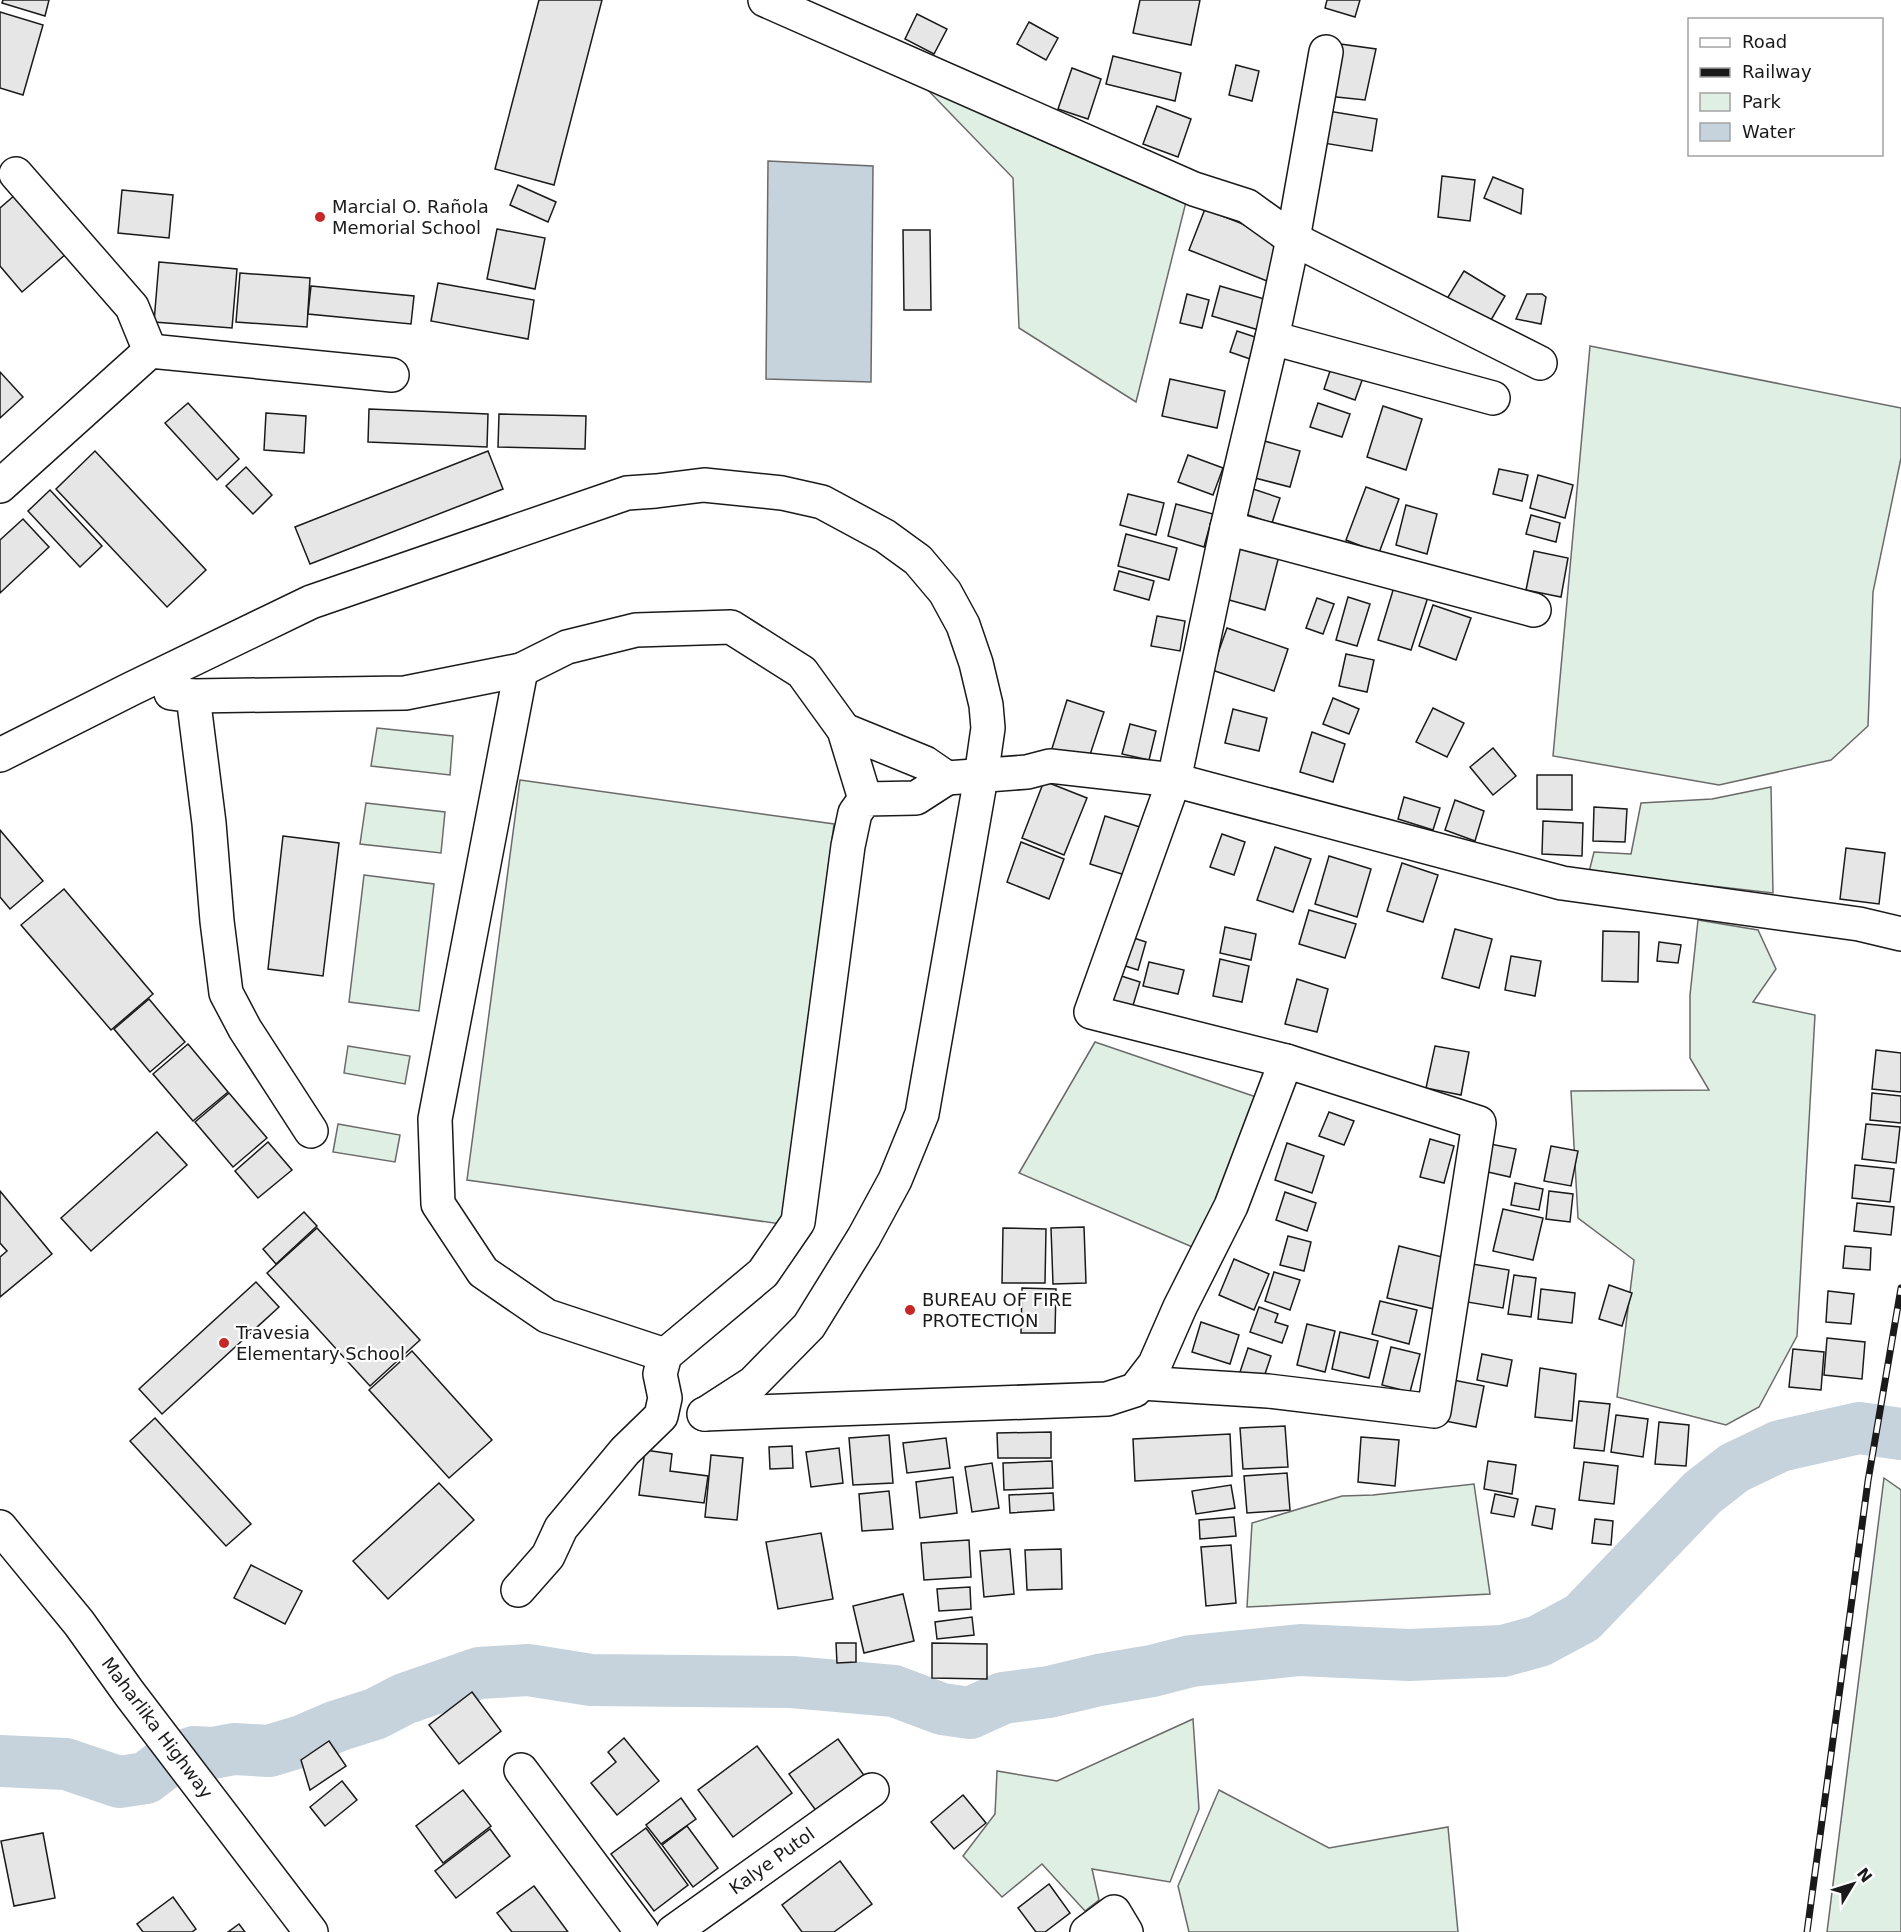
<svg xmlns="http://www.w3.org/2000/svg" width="1901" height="1932" font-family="'DejaVu Sans',sans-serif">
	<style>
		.green { fill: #e0efe3; stroke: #6a6a6a; stroke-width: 1.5 }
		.water { fill: #c6d2dc; stroke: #6a6a6a; stroke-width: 1.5 }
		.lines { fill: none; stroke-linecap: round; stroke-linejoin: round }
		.river { stroke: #c6d2dc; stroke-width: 52 }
		.building { fill: #e6e6e6; stroke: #1a1a1a; stroke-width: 1.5 }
		.minor-casing { stroke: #1a1a1a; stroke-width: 36 }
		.highway-casing { stroke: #1a1a1a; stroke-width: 36 }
		.minor { stroke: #fff; stroke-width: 33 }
		.highway { stroke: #fff; stroke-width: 33 }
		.rail-casing { stroke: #1a1a1a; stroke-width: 7 }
		.rail { stroke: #fff; stroke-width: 4.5; stroke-dasharray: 14; stroke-linecap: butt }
		.poi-dot { fill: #c62828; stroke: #fff; stroke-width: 2 }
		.labels { text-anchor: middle; stroke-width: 4.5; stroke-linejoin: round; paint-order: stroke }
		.poi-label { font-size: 18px; fill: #1a1a1a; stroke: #fff; text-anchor: start }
		.street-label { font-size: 18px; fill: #1a1a1a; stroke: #fff }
	</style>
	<rect width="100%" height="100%" fill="#fff"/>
	<g class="green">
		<path d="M921,83L1187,198L1136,402L1019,328L1013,178Z"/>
		<path d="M1590,346L1901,408V458L1873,592L1868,726L1831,760L1719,785L1553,756Z"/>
		<path d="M377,728L453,736L450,775L371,766Z"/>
		<path d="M520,780L834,824L781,1224L467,1180Z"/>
		<path d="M1771,787L1773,893L1589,872L1594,852L1631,854L1641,803L1712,799Z"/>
		<path d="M366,803L445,812L441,853L360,844Z"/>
		<path d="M364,875L434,884L419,1011L349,1002Z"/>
		<path d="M1698,920L1758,930L1776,969L1753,1002L1815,1015L1797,1336L1759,1407L1726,1425L1617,1397L1634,1260L1578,1218L1571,1091L1709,1090L1690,1058V995Z"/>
		<path d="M1095,1042L1262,1099L1197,1249L1019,1173Z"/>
		<path d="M348,1046L410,1056L405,1084L344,1073Z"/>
		<path d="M338,1124L400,1135L395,1162L333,1152Z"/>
		<path d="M1884,1478L1901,1490V1932H1827Z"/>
		<path d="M1474,1484L1490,1594L1247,1607L1252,1523L1342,1496L1373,1495Z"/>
		<path d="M1193,1719L1199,1809L1170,1882L1092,1869L1099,1900L1085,1911L1042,1864L1002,1897L963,1856L995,1814L997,1771L1057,1781Z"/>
		<path d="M1219,1790L1329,1848L1448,1827L1458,1932H1189L1178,1886Z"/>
	</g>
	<path class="water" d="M768,161L873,166L871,382L766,379Z"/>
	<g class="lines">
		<path class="river" d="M0,1761L66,1764L119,1782L146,1778L168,1761L194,1752L213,1753L234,1749L269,1751L302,1741L337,1726L375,1714L404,1699L479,1673L528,1670L591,1680L792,1682L894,1691L942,1709L970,1713L1003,1698L1049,1692L1099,1680L1152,1671L1191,1661L1300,1650L1409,1655L1503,1651L1539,1641L1582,1618L1702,1493L1734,1468L1780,1446L1859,1428L1901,1434"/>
	</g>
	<g class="building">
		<path d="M3,0H49L45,16L2,3Z"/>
		<path d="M539,0H602L554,185L495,169Z"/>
		<path d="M1140,0H1200L1191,45L1133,33Z"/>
		<path d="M1327,0H1360L1355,17L1325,8Z"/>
		<path d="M0,12L43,25L23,95L0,88Z"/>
		<path d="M917,14L947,29L934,54L905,39Z"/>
		<path d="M1029,22L1058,38L1046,60L1017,44Z"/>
		<path d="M1326,42L1376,49L1365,100L1327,96Z"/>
		<path d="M1113,56L1181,73L1175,101L1106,84Z"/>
		<path d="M1236,65L1259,71L1252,101L1229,95Z"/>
		<path d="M1072,68L1101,79L1088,119L1058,109Z"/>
		<path d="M1157,106L1191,119L1178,157L1143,144Z"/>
		<path d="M1322,110L1377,119L1372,151L1317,142Z"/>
		<path d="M1442,176L1475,180L1470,221L1438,217Z"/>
		<path d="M1493,177L1523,189L1521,214L1484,198Z"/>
		<path d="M518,185L556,202L548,222L510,205Z"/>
		<path d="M122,190L173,195L169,238L118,233Z"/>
		<path d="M15,195L66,254L22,292L0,266V208Z"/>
		<path d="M1205,209L1283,240L1267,281L1189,250Z"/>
		<path d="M497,229L545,238L535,289L487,279Z"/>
		<path d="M903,230H930L931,310H904Z"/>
		<path d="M159,262L237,269L232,328L154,322Z"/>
		<path d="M1464,271L1505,296L1487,327L1445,302Z"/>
		<path d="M240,273L310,278L307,327L236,322Z"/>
		<path d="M438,283L534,300L528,339L431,321Z"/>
		<path d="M311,286L414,296L411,324L308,314Z"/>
		<path d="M1220,286L1271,301L1262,331L1212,316Z"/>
		<path d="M1187,294L1209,300L1202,328L1180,323Z"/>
		<path d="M1527,294H1542L1546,297L1541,324L1516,319Z"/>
		<path d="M1237,331L1261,339L1253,360L1230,352Z"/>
		<path d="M1333,362L1365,372L1355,400L1324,389Z"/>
		<path d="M0,372L23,397L0,418Z"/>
		<path d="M1170,379L1225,391L1217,428L1162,416Z"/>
		<path d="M188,403L239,459L217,480L165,423Z"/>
		<path d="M1318,403L1350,414L1342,437L1310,427Z"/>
		<path d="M1383,406L1422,419L1406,470L1367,457Z"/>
		<path d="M369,409L488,414L487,447L368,442Z"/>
		<path d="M266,413L306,416L304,453L264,450Z"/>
		<path d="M499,414L586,416L585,449L498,447Z"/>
		<path d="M1261,440L1300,451L1290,487L1251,477Z"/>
		<path d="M95,451L206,570L167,607L56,489Z"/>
		<path d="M488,451L503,489L310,564L295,527Z"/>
		<path d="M1188,455L1223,468L1213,495L1178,482Z"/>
		<path d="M246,467L272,495L253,514L226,486Z"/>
		<path d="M1499,469L1528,475L1522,501L1493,494Z"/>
		<path d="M1538,475L1573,485L1565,518L1530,508Z"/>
		<path d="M1366,487L1399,499L1379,553L1346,540Z"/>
		<path d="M1250,488L1280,498L1272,523L1242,513Z"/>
		<path d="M50,490L102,546L80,567L28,511Z"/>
		<path d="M1128,494L1164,503L1156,535L1120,525Z"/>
		<path d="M1176,504L1213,514L1204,547L1168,536Z"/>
		<path d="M1406,505L1437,514L1427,554L1396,545Z"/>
		<path d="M1531,515L1560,523L1556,542L1526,534Z"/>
		<path d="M23,519L49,547L0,593V540Z"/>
		<path d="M1126,534L1177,548L1169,580L1118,566Z"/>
		<path d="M1238,540L1280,552L1265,610L1222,598Z"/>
		<path d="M1534,551L1568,558L1561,597L1526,590Z"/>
		<path d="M1119,571L1154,581L1149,600L1114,590Z"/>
		<path d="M1394,587L1428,597L1411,650L1378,640Z"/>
		<path d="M1348,597L1370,604L1357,646L1336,640Z"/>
		<path d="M1317,598L1334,604L1323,634L1306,628Z"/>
		<path d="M1433,605L1471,618L1456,660L1419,646Z"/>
		<path d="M1157,616L1185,621L1180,651L1151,646Z"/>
		<path d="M1227,628L1288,649L1274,691L1212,670Z"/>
		<path d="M1346,654L1374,660L1367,692L1339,686Z"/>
		<path d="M1333,698L1359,709L1349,734L1323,724Z"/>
		<path d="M1067,700L1104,712L1086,767L1050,755Z"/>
		<path d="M1433,708L1464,723L1447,757L1416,742Z"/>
		<path d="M1233,709L1267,718L1259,751L1225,743Z"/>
		<path d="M1130,724L1156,731L1149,760L1122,754Z"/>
		<path d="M1312,732L1345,744L1333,782L1300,772Z"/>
		<path d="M1493,748L1516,776L1493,795L1470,767Z"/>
		<path d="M1537,775H1572V810L1537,809Z"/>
		<path d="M1044,781L1087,798L1064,855L1022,838Z"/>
		<path d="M1404,797L1440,808L1433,830L1398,819Z"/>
		<path d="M1455,800L1484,811L1475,841L1445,830Z"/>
		<path d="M1594,807L1627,809L1625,842L1593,841Z"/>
		<path d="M1105,816L1140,827L1125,875L1090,864Z"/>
		<path d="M1543,821L1583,823L1582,856L1542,854Z"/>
		<path d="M0,830L43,881L10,909L0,897Z"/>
		<path d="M1222,834L1245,842L1234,875L1210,867Z"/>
		<path d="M283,836L339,843L323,976L268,969Z"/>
		<path d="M1021,842L1064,859L1049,899L1007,882Z"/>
		<path d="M1275,847L1311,859L1293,912L1257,900Z"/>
		<path d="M1846,848L1885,853L1879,904L1840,899Z"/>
		<path d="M1329,856L1371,869L1357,917L1315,904Z"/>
		<path d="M1402,863L1438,875L1423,922L1387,911Z"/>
		<path d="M64,889L153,994L111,1030L21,925Z"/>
		<path d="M1309,910L1356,924L1345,958L1299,944Z"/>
		<path d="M1225,927L1256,934L1251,960L1220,953Z"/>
		<path d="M1455,929L1492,939L1479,988L1442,978Z"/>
		<path d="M1603,931L1639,932L1638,982L1602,981Z"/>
		<path d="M1125,935L1146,942L1138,970L1116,963Z"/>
		<path d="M1659,942L1681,945L1678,963L1657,961Z"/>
		<path d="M1511,956L1541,961L1535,996L1505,990Z"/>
		<path d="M1220,959L1249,966L1242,1002L1213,996Z"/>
		<path d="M1149,962L1184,970L1178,994L1143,986Z"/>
		<path d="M1112,973L1140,982L1131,1012L1103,1003Z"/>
		<path d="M1297,979L1328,989L1317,1032L1285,1024Z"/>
		<path d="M149,999L185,1042L150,1072L114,1029Z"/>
		<path d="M188,1044L228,1092L193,1121L153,1074Z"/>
		<path d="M1435,1046L1469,1052L1461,1095L1426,1088Z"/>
		<path d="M1876,1050L1901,1053V1092L1872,1089Z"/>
		<path d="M229,1093L267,1138L233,1167L195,1122Z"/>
		<path d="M1872,1093L1901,1096V1123L1870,1120Z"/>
		<path d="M1329,1112L1354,1121L1344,1145L1319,1136Z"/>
		<path d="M1866,1124L1900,1127L1896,1163L1862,1159Z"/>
		<path d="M157,1132L187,1165L91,1251L61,1218Z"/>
		<path d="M1430,1139L1454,1146L1444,1183L1420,1177Z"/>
		<path d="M268,1142L292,1170L258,1198L235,1171Z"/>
		<path d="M1287,1143L1324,1156L1312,1193L1275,1180Z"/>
		<path d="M1485,1143L1516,1149L1510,1177L1479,1170Z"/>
		<path d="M1551,1146L1578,1151L1571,1186L1544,1181Z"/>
		<path d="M1855,1165L1894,1169L1890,1202L1852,1198Z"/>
		<path d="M1515,1183L1543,1189L1539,1210L1511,1205Z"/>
		<path d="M0,1191L52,1254L0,1297V1257L7,1251L0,1243Z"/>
		<path d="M1549,1191L1573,1194L1570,1222L1546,1219Z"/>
		<path d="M1285,1192L1316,1203L1307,1231L1276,1220Z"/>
		<path d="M1857,1203L1894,1207L1891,1235L1854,1231Z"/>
		<path d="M1503,1209L1543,1218L1533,1260L1493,1251Z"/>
		<path d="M304,1212L317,1226L276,1264L263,1249Z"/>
		<path d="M1084,1227L1086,1283L1053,1284L1051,1228Z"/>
		<path d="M317,1228L420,1340L370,1386L267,1273Z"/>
		<path d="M1003,1228L1046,1229L1045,1283H1002Z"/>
		<path d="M1288,1236L1311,1242L1304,1271L1280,1265Z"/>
		<path d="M1399,1246L1446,1258L1434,1309L1387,1298Z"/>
		<path d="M1845,1246L1871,1248L1870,1270L1843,1268Z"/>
		<path d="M1234,1259L1269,1274L1254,1310L1219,1295Z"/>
		<path d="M1460,1262L1509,1270L1503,1308L1455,1300Z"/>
		<path d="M1274,1272L1300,1280L1290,1310L1265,1301Z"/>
		<path d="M1514,1275L1536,1278L1531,1317L1508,1314Z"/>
		<path d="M256,1282L279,1307L162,1414L139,1389Z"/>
		<path d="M1609,1285L1632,1293L1622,1326L1599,1319Z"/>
		<path d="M1022,1288L1056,1289L1055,1333H1021Z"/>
		<path d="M1541,1289L1575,1293L1572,1323L1538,1319Z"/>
		<path d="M1828,1291L1854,1294L1851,1324L1826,1322Z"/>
		<path d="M1380,1301L1417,1310L1409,1344L1372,1334Z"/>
		<path d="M1259,1307L1278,1314L1275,1322L1288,1326L1282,1343L1250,1332Z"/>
		<path d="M1201,1322L1239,1335L1230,1364L1192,1352Z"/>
		<path d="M1307,1324L1335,1331L1325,1372L1297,1365Z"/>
		<path d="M1340,1332L1378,1341L1369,1378L1332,1369Z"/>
		<path d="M1827,1338L1865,1342L1862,1379L1824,1375Z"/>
		<path d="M1391,1347L1420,1354L1410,1392L1382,1385Z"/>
		<path d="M1248,1348L1271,1356L1260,1389L1237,1381Z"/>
		<path d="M1793,1349L1824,1352L1821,1390L1789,1387Z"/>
		<path d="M412,1351L492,1440L449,1478L369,1390Z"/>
		<path d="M1482,1354L1512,1360L1507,1386L1477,1380Z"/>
		<path d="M1540,1368L1576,1374L1572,1421L1535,1417Z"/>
		<path d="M1448,1379L1484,1386L1476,1427L1440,1420Z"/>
		<path d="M1579,1401L1610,1404L1604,1451L1574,1448Z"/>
		<path d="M1616,1415L1648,1419L1643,1457L1611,1452Z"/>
		<path d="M155,1418L251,1524L226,1546L130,1441Z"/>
		<path d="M1659,1422L1689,1425L1686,1466L1655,1464Z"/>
		<path d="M1285,1426L1288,1467L1243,1469L1240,1428Z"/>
		<path d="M1051,1432V1458H998L997,1433Z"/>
		<path d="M1230,1434L1232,1476L1135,1481L1133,1439Z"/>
		<path d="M889,1435L893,1483L853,1485L849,1438Z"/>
		<path d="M1361,1437L1399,1440L1395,1486L1358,1482Z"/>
		<path d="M946,1438L950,1468L907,1473L903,1443Z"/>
		<path d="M792,1446L793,1468L770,1469L769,1447Z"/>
		<path d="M839,1448L843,1483L811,1487L806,1452Z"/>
		<path d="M645,1450L672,1454L670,1471L708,1476L704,1503L639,1495Z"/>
		<path d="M711,1455L743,1458L737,1520L705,1517Z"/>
		<path d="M1052,1461L1053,1488L1004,1490L1003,1463Z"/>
		<path d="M1488,1461L1516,1465L1512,1494L1484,1489Z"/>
		<path d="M1584,1462L1618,1466L1614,1504L1579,1500Z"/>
		<path d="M992,1463L999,1508L972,1512L965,1467Z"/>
		<path d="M1287,1473L1290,1510L1247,1513L1244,1476Z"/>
		<path d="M953,1477L957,1513L920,1518L916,1482Z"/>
		<path d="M439,1483L474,1520L388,1599L353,1561Z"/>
		<path d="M1231,1485L1235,1508L1196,1514L1192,1491Z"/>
		<path d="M889,1491L893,1529L862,1531L859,1494Z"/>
		<path d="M1053,1493L1054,1510L1010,1513L1009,1495Z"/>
		<path d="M1495,1494L1518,1499L1514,1517L1491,1513Z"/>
		<path d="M1536,1506L1555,1509L1552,1529L1532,1525Z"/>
		<path d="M1234,1517L1236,1536L1200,1539L1199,1520Z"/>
		<path d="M1595,1519L1613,1521L1611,1545L1592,1543Z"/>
		<path d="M821,1533L833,1599L778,1609L766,1542Z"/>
		<path d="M969,1540L971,1577L924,1580L921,1543Z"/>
		<path d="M1231,1545L1236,1603L1206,1606L1201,1547Z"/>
		<path d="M1010,1549L1014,1594L984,1597L980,1551Z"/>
		<path d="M1061,1549L1062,1589L1027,1590L1025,1550Z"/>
		<path d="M251,1565L302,1591L285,1624L234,1598Z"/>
		<path d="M970,1587L971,1609L939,1611L937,1589Z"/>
		<path d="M903,1594L914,1641L864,1653L853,1606Z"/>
		<path d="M972,1617L974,1635L937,1639L935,1622Z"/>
		<path d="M836,1643H856V1662L837,1663Z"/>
		<path d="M932,1643L987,1644V1679L932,1678Z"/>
		<path d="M472,1692L501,1731L459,1764L429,1725Z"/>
		<path d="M624,1738L659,1781L617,1815L591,1783L616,1762L608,1752Z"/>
		<path d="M838,1739L868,1781L820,1816L789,1774Z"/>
		<path d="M329,1741L346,1766L310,1790L301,1760Z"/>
		<path d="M757,1746L792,1793L733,1837L698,1790Z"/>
		<path d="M342,1781L357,1800L325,1826L310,1807Z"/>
		<path d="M463,1790L491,1826L443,1863L416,1826Z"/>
		<path d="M963,1795L986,1823L954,1849L931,1822Z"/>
		<path d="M681,1798L696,1819L661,1844L646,1825Z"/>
		<path d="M687,1826L718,1868L693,1887L662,1845Z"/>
		<path d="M646,1828L688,1885L654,1911L611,1854Z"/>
		<path d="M490,1829L510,1856L456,1898L435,1871Z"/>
		<path d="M43,1833L55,1898L14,1906L1,1841Z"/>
		<path d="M840,1861L872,1904L834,1932H802L782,1905Z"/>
		<path d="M1049,1884L1070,1913L1045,1932H1036L1018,1908Z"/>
		<path d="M534,1886L568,1932H512L497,1913Z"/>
		<path d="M173,1897L196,1929L192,1932H143L137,1924Z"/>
		<path d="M239,1924L245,1932H228Z"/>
	</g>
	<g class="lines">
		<g class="minor-casing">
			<g id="minor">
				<path d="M765,0L1194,189L1247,206L1293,239L1540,363"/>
				<path d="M16,174L132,307L150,351"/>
				<path d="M1272,338L1493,398"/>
				<path d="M0,486L150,351L392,375"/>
				<path d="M1227,528L1534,610"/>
				<path d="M521,670L435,1119L438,1204L483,1272L547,1316L665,1355"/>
				<path d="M171,693L193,696L209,823L217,921L226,993L245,1029L311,1131"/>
				<path d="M193,696L405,693L521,670L567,647L636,630L731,627L802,672L844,730L865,799"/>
				<path d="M844,730L925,763L947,778L1027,772L1050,766L1174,780L1562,883L1859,924L1901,934"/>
				<path d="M0,755L131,689L311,602L627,493L656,491L704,485L782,493L822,502L885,536L918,560L945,592L963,625L976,663L986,705L988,728L981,777L922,1114L895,1180L864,1237L809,1326L753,1383L705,1414"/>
				<path d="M1141,1383L1268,1391L1434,1411L1479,1123L1286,1061L1091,1012L1174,780L1227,528L1272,338L1293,239L1326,52"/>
				<path d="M704,1414L1107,1399L1135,1390L1155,1364L1180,1307L1231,1206L1286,1061"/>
				<path d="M518,1590L548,1556L561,1528L625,1451L661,1416L665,1398L660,1374L665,1355L763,1273L798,1222L848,846L855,813L865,799L916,798L947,778"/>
				<path d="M521,1770L642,1932"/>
				<path d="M673,1932L872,1790"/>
				<path d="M1087,1932L1114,1912L1126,1932"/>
			</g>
		</g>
		<g class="highway-casing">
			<path id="highway" d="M0,1527L79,1623L129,1693L311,1932"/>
		</g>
		<use href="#minor" class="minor"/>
		<use href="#highway" class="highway"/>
		<g class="rail-casing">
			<path id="rail" d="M1807,1932L1868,1481L1901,1288"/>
		</g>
		<use href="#rail" class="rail"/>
	</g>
	<g class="poi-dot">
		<circle cx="320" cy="217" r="6"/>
		<circle cx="910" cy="1310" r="6"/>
		<circle cx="224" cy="1343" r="6"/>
	</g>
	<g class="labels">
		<g class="poi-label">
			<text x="332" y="213">Marcial O. Rañola<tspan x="332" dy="21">Memorial School</tspan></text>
			<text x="922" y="1306">BUREAU OF FIRE<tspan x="922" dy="21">PROTECTION</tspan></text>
			<text x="236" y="1339">Travesia<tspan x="236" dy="21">Elementary School</tspan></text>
		</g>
		<g class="street-label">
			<text transform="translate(157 1728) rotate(53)" y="6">Maharlika Highway</text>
			<text transform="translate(772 1861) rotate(-36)" y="6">Kalye Putol</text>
		</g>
	</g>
	<rect x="1688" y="18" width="195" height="138" fill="#ffffff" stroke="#a3a3a3" stroke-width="1.5"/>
	<rect x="1700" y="38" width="30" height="9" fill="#ffffff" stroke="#a3a3a3" stroke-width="1.5"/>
	<text x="1742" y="48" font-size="18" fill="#1a1a1a">Road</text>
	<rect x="1700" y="68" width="30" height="9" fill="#1a1a1a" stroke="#a3a3a3" stroke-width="1.5"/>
	<text x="1742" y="78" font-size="18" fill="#1a1a1a">Railway</text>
	<rect x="1700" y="93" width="30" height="18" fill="#e0efe3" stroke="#a3a3a3" stroke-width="1.5"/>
	<text x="1742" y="108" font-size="18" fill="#1a1a1a">Park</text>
	<rect x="1700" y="123" width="30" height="18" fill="#c6d2dc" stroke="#a3a3a3" stroke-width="1.5"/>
	<text x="1742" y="138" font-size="18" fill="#1a1a1a">Water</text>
	<g transform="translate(1853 1884) rotate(52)" stroke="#ffffff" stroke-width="4.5" paint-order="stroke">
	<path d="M0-4.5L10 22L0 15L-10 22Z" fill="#1a1a1a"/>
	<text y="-9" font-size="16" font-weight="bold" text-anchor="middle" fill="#1a1a1a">N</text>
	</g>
</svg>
